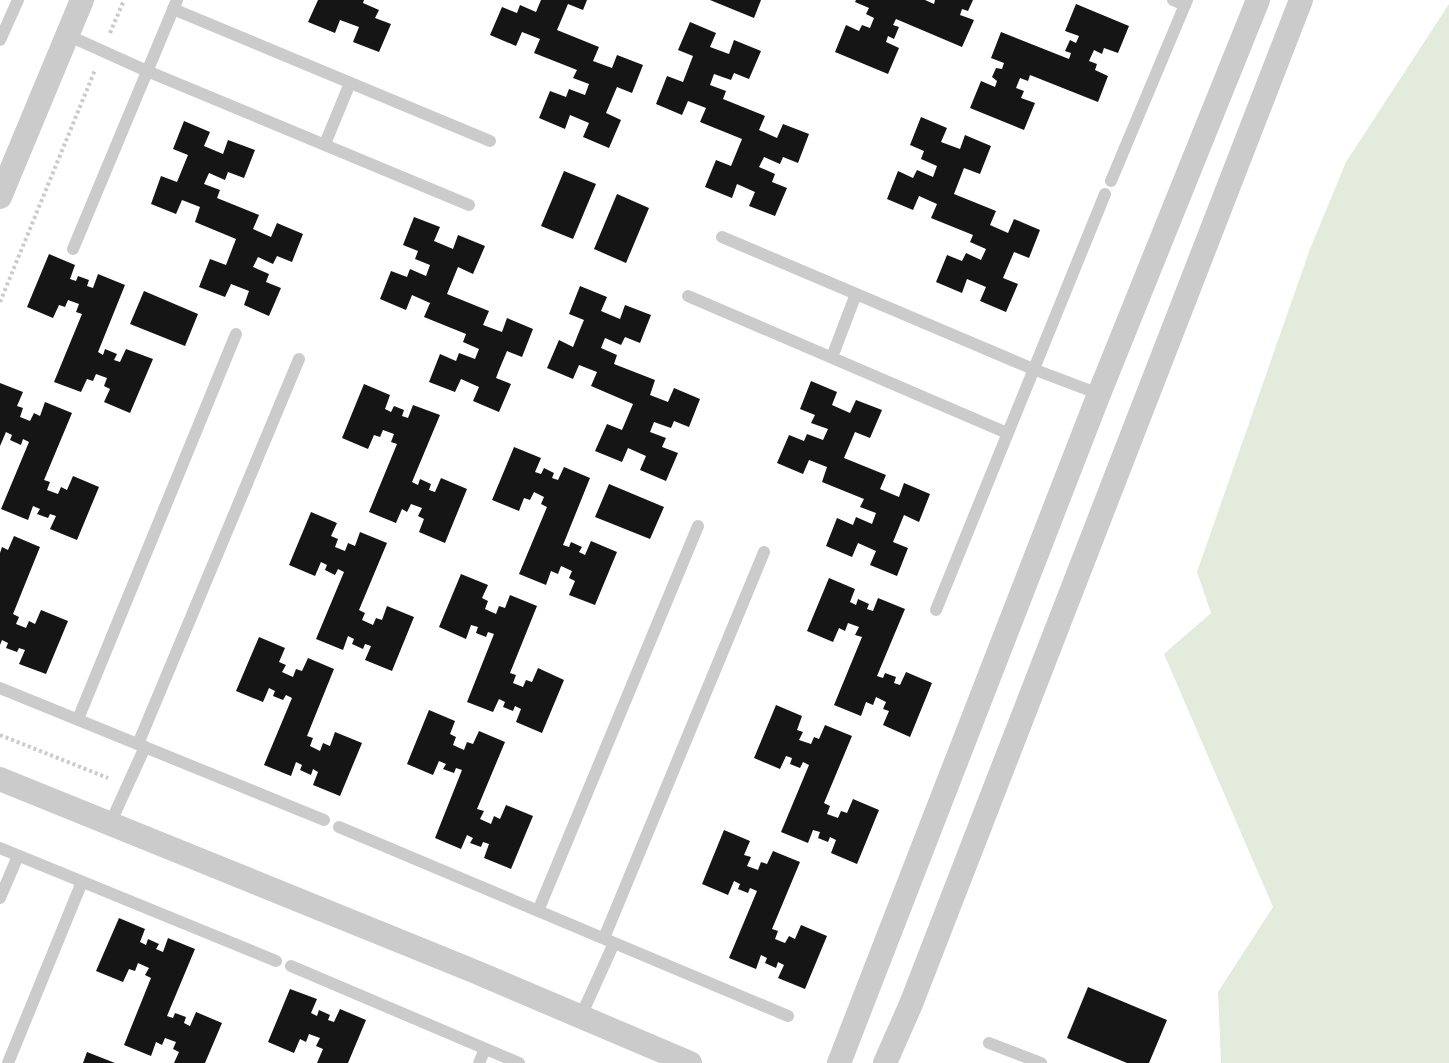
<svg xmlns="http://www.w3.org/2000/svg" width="1449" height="1063" font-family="Ubuntu,sans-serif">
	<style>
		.green { fill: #e3ebdc }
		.building { fill: #151515 }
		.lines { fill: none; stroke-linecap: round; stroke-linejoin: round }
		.path { stroke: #cbcbcb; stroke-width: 4; stroke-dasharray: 3 3; stroke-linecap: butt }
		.service { stroke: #cbcbcb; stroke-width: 12 }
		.minor { stroke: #cbcbcb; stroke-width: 24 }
	</style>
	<rect width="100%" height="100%" fill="#fff"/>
	<path class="green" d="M1449,4V1063H1221L1218,992L1273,907L1164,654L1211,613L1197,572L1310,249L1346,162Z"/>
	<g class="building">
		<path d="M318,0H364L363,3L379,10L375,18L391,24L379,52L353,42L359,27L340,20L335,33L308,22Z"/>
		<path d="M541,0H587L583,10L568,4L557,30L599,47L593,61L612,68L617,55L643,65L632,93L617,87L606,113L621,120L609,148L583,137L589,123L570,115L565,129L539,118L550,91L566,97L569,89L585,95L589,84L573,78L577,70L534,53L540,39L522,32L516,46L490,35L502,7L517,13L520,5L536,12Z"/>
		<path d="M710,0H761L754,18Z"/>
		<path d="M856,0H925L934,4L935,0H973L968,11L962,9L960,15L974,20L962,47L896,19L893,25L899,27L894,39L888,36L886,42L899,48L888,74L835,52L846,25L859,31L862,25L870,28L874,18L866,14L869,8L855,2Z"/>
		<path d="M1076,4L1129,26L1118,53L1104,48L1102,54L1094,50L1089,61L1097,64L1095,70L1108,76L1098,102L1030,75L1028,81L1020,78L1016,88L1024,91L1021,98L1035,103L1024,130L970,108L981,81L995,87L997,81L992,77L996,68L1002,69L1004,63L991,58L1001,32L1069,59L1071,53L1065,51L1070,40L1076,43L1079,36L1065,31Z"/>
		<path d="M690,22L716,33L710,47L729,54L734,40L761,51L749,79L734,73L731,80L714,74L710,85L726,91L723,99L765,116L759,130L777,138L783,124L809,134L798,163L783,157L780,164L764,157L759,167L775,174L772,182L787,188L775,216L749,206L755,192L737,184L732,198L705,187L716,160L731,166L742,139L700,122L706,108L688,101L682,115L656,104L667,76L683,82L693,56L678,50Z"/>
		<path d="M921,117L947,128L941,142L960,149L965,135L991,146L980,174L964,168L954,194L996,211L990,225L1008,233L1014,219L1040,230L1029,258L1014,252L1003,278L1018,284L1006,312L980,301L986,287L967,279L962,293L936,282L947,255L962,261L966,253L981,260L986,249L970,242L973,235L931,218L937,204L919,196L913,210L887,199L898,171L913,178L917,170L933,177L937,166L921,159L924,151L910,145Z"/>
		<path d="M184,121L210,132L204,146L223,154L228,140L255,150L244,178L228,172L225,180L209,173L204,184L220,190L217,198L259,215L253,229L271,237L277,223L303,234L292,262L277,256L273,264L258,257L253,267L269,274L266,282L281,288L269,316L244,305L249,291L231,284L225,297L199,287L210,259L226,265L236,239L195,222L200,207L182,200L176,214L151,204L161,176L177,182L188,155L173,149Z"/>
		<path d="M564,171L596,184L573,239L541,226Z"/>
		<path d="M617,194L649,208L626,263L594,249Z"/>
		<path d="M414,217L440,227L434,241L453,249L458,235L485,246L473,274L458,267L447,294L489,311L483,325L502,332L507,318L533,329L522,357L507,351L499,370L496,378L511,384L499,412L473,401L479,387L461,379L455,392L429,382L440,354L456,361L459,353L475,359L479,349L463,342L466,334L424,317L430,303L412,295L406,310L380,299L391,271L407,277L410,269L426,276L430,265L415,259L418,251L403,245Z"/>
		<path d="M49,254L75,265L70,279L76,281L78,276L89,280L87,286L93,288L98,274L125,285L98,352L103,355L105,349L117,354L114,360L120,362L126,349L153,359L130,413L104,402L110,389L104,386L107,378L96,374L93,381L87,379L81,392L54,382L82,314L76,312L79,304L68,300L65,307L59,305L53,318L27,307Z"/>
		<path d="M580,286L607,297L601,311L620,319L625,305L651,315L640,343L625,337L621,345L605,338L601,348L617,355L614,364L655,380L650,395L668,402L674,388L700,399L689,427L674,421L671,428L654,422L650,432L666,438L662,447L678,453L666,481L640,470L646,456L628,448L622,462L595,451L607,424L622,430L633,404L591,386L597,372L579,365L573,379L547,368L559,340L573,347L581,327L584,320L569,314Z"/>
		<path d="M144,291L198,314L185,346L130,324Z"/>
		<path d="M811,381L837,392L832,405L850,413L856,400L882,410L870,438L855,432L844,458L886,475L880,489L899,497L904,483L930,494L919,522L904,515L893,542L908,548L897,576L870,565L876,551L858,543L852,557L826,546L837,518L853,525L856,517L872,524L876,513L860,507L864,499L822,482L827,467L809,460L803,474L777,463L789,435L804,441L807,434L823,440L828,429L811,423L815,415L800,409Z"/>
		<path d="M0,383L23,392L17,406L23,408L20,417L30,421L34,413L40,416L45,402L72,413L44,480L50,482L47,490L58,494L61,487L67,490L73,476L99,487L77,540L50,529L56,516L50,514L48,518L37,514L40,509L33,506L28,520L1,509L29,442L23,439L21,445L10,440L12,435L6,432L0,446Z"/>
		<path d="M364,384L390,395L385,409L391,412L394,406L404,410L402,416L408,418L413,405L440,415L412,482L418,485L420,479L431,484L429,490L435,492L441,478L467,489L445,543L419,532L424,519L418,516L422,508L411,504L407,512L402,509L396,523L369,512L397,444L391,442L394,434L383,430L380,437L374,435L368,449L342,438Z"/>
		<path d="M514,447L541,458L535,472L541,474L544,468L554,473L552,478L558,480L564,467L590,478L563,545L569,547L571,542L582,547L579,552L585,555L591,541L617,552L595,605L569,595L575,581L569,578L572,571L561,566L558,574L551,571L546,585L519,574L547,507L541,504L544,497L534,492L530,500L524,498L519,511L492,500Z"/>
		<path d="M609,484L664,507L650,539L595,517Z"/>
		<path d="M311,512L337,523L331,536L338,539L335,547L345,551L348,543L355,546L360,532L387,543L359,610L365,613L362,620L373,625L376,618L382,620L387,606L414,617L392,671L365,660L371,646L365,644L363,649L352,644L354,639L348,636L343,650L316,639L344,572L338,569L335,575L325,570L327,565L321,562L315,576L289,565Z"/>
		<path d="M14,536L40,547L13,614L19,617L16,624L26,628L29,621L35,624L41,610L68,621L46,674L19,664L25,650L19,648L17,652L6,648L8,643L2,640L0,645V553L2,547L8,550Z"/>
		<path d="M461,574L488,585L482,598L488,601L485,609L496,614L499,606L505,608L510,595L537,606L510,673L516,675L513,683L523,687L526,680L532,682L538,668L564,680L542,733L516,722L521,709L515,706L513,711L503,707L505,702L499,699L493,712L467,702L494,634L488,632L486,637L476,633L478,627L471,625L466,639L439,627Z"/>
		<path d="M829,578L855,589L850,602L856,605L858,599L869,604L867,609L873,611L878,598L905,609L877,676L883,678L885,673L896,677L894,683L900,685L906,672L932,683L910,737L883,725L889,711L883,709L886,702L876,697L873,705L866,702L861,716L834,705L862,637L855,635L859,627L848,623L845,631L839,628L833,642L807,631Z"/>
		<path d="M259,637L285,648L279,662L286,665L282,672L293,677L296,669L302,671L308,658L334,669L307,736L313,738L310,746L320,751L323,743L330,746L335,732L362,743L340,796L313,785L318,772L313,769L311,775L300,770L302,765L296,762L291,776L264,765L292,698L286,695L283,700L273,696L275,691L269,688L263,702L236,691Z"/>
		<path d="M776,705L802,716L797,730L803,732L799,740L811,744L814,737L819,739L825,725L852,736L824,803L830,806L827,814L838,818L841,811L847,813L853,799L879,810L857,864L831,853L836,840L830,837L828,842L818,838L820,832L813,830L808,843L781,832L809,765L803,762L800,768L790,764L792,758L786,756L780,769L754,758Z"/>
		<path d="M429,710L455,721L450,734L456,737L453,745L464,750L467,742L473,744L479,731L505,742L477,809L484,811L480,819L491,824L494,816L500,819L506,805L533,816L511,869L484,858L489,844L483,842L481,847L470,843L473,838L467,835L461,849L435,838L462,770L456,768L454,773L443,769L446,764L439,761L433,775L407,764Z"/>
		<path d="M724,830L750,841L744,855L751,857L747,866L758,870L761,862L767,864L773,851L800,862L772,929L778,931L775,939L785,943L789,936L795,939L801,925L827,936L805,989L778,978L784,965L778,962L776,968L765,963L767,958L761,955L756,969L729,958L757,891L750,888L748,893L738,889L740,884L734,881L728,895L702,884Z"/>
		<path d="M119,918L145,929L140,942L146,945L148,939L159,944L156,949L163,952L168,938L195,949L167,1016L173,1018L175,1013L186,1017L184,1023L190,1026L196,1012L222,1023L205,1063H174L179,1052L173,1049L176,1042L165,1038L162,1045L156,1042L151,1056L124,1045L151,978L145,975L149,968L138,963L135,971L129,969L123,982L96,971Z"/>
		<path d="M1088,987L1167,1020L1149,1063H1127L1067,1038Z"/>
		<path d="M290,989L317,999L311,1013L317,1016L319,1010L330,1015L328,1020L334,1022L340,1009L366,1020L348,1063H317L323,1049L316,1046L320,1038L309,1034L306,1042L300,1039L294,1053L268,1042Z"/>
		<path d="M87,1052L115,1063H83Z"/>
	</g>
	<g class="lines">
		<g class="path">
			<path d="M110,33L124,0"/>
			<path d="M0,302L95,70"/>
			<path d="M0,735L108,778"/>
		</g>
		<g class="service">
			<path d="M1173,0L1185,5"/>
			<path d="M173,9L490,141"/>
			<path d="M67,35L147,71L469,205"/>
			<path d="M0,40L18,0"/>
			<path d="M325,144L350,83"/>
			<path d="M1111,181L1187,0"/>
			<path d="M722,237L1033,369L1099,394"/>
			<path d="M73,249L177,0"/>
			<path d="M688,296L1007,433"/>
			<path d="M832,357L856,294"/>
			<path d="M936,610L1105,194"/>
			<path d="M0,688L324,820"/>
			<path d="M78,719L236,334"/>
			<path d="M138,744L299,359"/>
			<path d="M110,824L145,747"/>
			<path d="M339,827L788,1016"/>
			<path d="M0,848L276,961"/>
			<path d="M0,898L18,856"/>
			<path d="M538,911L698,526"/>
			<path d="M604,938L764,552"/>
			<path d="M291,966L519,1063"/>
			<path d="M581,1016L614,943"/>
			<path d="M989,1043L1041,1063"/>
			<path d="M8,1063L82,882"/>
			<path d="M479,1063L485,1049"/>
		</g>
		<g class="minor">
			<path d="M0,197L82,0"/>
			<path d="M0,779L471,970L690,1063"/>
			<path d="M839,1063L1099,394L1258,0"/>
			<path d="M885,1063L911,1004L1301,0"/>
		</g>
	</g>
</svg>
